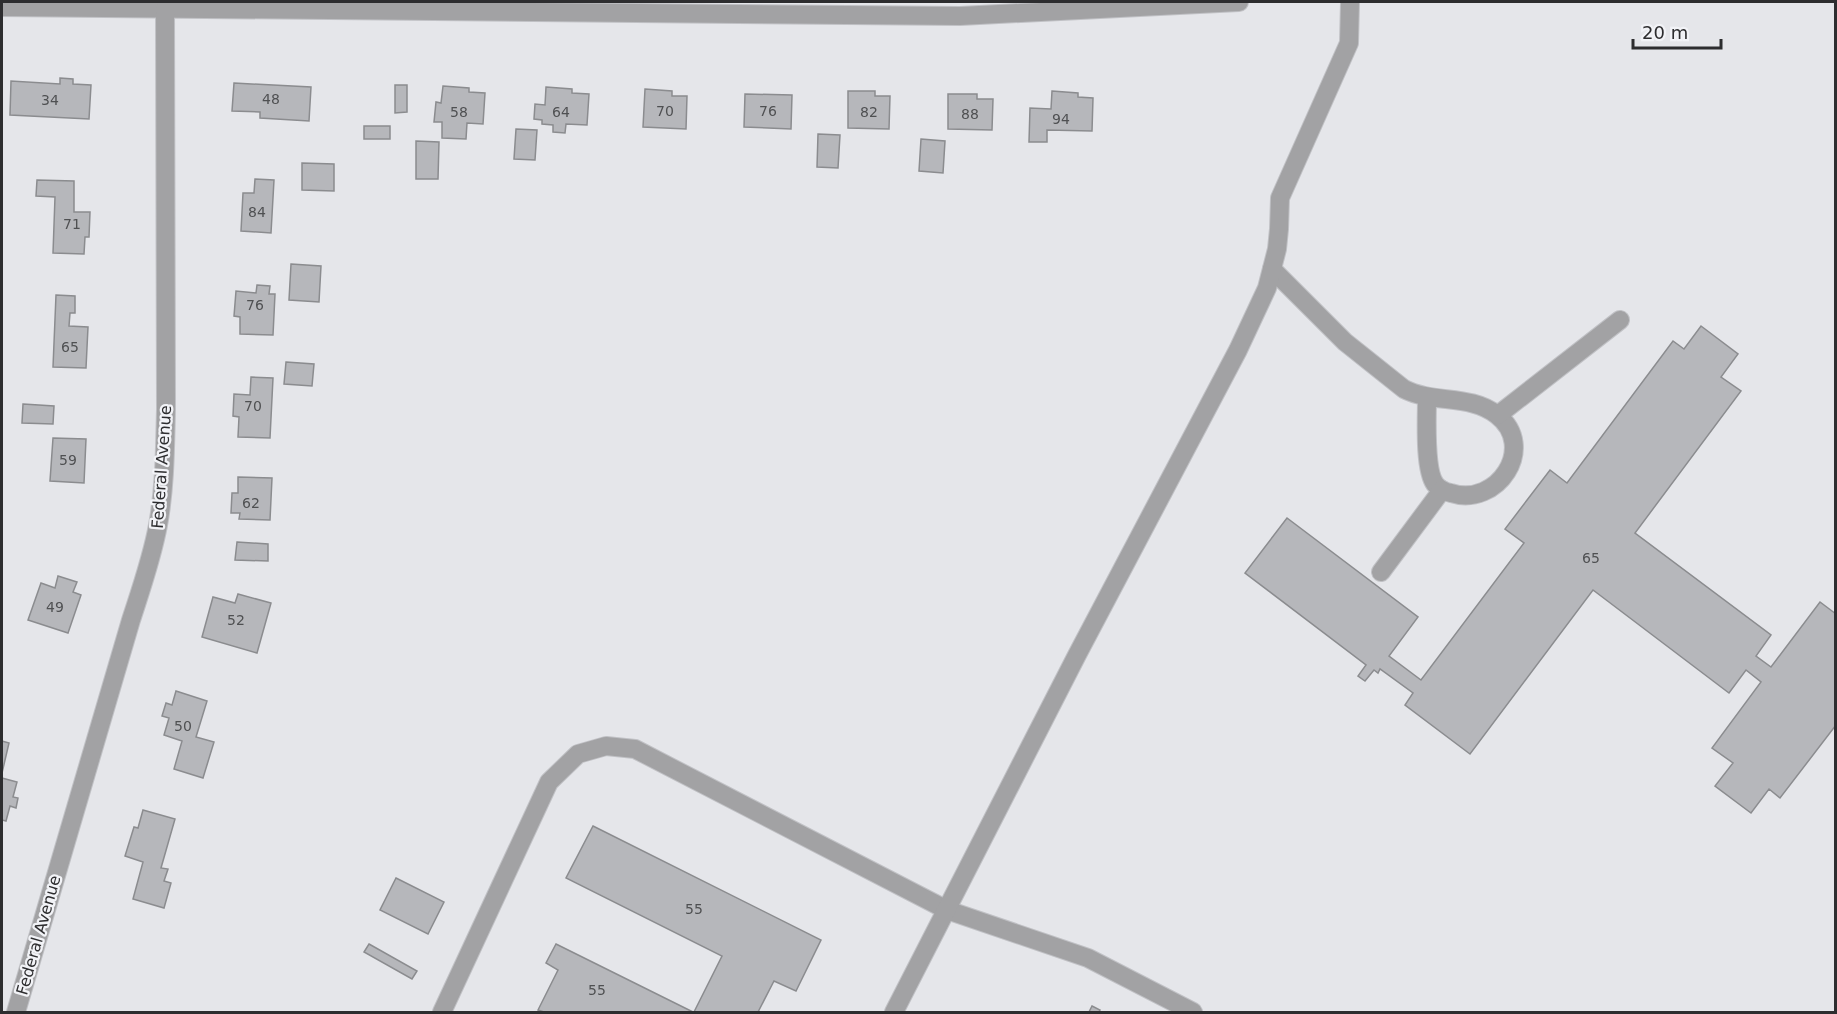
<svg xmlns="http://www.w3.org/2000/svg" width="1837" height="1014" font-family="'DejaVu Sans',sans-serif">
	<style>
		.building { fill: #b6b7bb; stroke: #8b8c8f; stroke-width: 1.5 }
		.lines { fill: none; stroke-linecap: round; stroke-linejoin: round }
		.minor-casing { stroke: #c0c1c5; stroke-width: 20 }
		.minor { stroke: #a2a2a4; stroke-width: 18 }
		.labels { text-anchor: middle; stroke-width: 4.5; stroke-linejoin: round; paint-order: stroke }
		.number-label { font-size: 14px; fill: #4f5052 }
		.street-label { font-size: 16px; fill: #2d2d2f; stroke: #f2f3f7 }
	</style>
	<rect width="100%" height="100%" fill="#e5e6ea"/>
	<g class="building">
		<path d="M60,78L73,79V84L91,85L89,119L10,115L11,81L60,84Z"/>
		<path d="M234,83L311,87L309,121L260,118V112L232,111Z"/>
		<path d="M395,85H407V112L395,113Z"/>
		<path d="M443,86L469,88V92L485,93L483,124L467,123L466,139L442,138V122H434L436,102L441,103Z"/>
		<path d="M546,87L572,89V93L589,94L587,125L566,124L565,133L553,132V125L542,124V120L534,119L535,104L545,105Z"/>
		<path d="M645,89L672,91V96H687L686,129L643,127Z"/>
		<path d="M848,91H875V96H890L889,129L848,128Z"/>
		<path d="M1052,91L1078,93V97L1093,98L1092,131L1047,130V142H1029L1030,108L1051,109Z"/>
		<path d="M745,94L792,95L791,129L744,127Z"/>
		<path d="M948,94H977V99H993L992,130L948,129Z"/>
		<rect x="364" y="126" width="26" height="13"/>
		<path d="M516,129L537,130L535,160L514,159Z"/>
		<path d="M818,134L840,135L838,168L817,167Z"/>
		<path d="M921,139L945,141L943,173L919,171Z"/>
		<path d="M416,141L439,142L438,179H416Z"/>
		<path d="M302,163L334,164V191L302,190Z"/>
		<path d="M255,179L274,180L271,233L241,231L243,193H254Z"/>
		<path d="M37,180L74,181V212H90L89,237H85L84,254L53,253L55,197L36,196Z"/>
		<path d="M291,264L321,266L319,302L289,300Z"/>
		<path d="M257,285L270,286L269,294H275L273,335L240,334V317L234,316L236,291L256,293Z"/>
		<path d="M56,295L75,296V313H70L69,326L88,327L86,368L53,367Z"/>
		<path d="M1701,326L1738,354L1721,377L1741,391L1635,533L1771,635L1756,656L1771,667L1820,602L1836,614V725L1780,798L1769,789L1751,813L1715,786L1733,763L1712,748L1761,682L1746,670L1729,693L1593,590L1470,754L1405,705L1413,693L1380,669L1378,673L1374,670L1365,681L1358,676L1366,665L1245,573L1287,518L1418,617L1389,656L1421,680L1524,543L1505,529L1550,470L1567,483L1673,341L1684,349Z"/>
		<path d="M286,362L314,364L312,386L284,384Z"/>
		<path d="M251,377L273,378L270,438L238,437L239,417L233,416L234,394L250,395Z"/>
		<path d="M23,404L54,406L53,424L22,423Z"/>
		<path d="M53,438L86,439L84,483L50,481Z"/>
		<path d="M238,477L272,478L270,520L239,519L240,513H231L232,493H238Z"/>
		<path d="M237,542L268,544V561L235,560Z"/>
		<path d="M58,576L77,582L73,592L81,595L68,633L28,620L41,583L55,588Z"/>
		<path d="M238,594L271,603L257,653L202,637L213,597L235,603Z"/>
		<path d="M176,691L207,701L196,737L214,742L203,778L174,769L182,741L164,735L169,718L162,716L166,703L172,705Z"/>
		<path d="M2,741L9,743L2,773Z"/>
		<path d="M2,778L17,782L13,797L18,798L16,808L10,806L6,821L2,820Z"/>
		<path d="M143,810L175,819L161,868L168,869L164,881L171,883L164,908L133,899L143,862L125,856L134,827L138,828Z"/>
		<path d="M593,826L821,940L796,991L774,981L758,1012H694L722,956L566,878Z"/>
		<path d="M396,878L444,902L428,934L380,910Z"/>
		<path d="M369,944L417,971L412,979L364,952Z"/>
		<path d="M556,944L693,1012H544L538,1010L558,970L546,963Z"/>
		<path d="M1092,1006L1100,1010L1099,1012H1089Z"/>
	</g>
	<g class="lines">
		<g class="minor-casing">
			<g id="minor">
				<path d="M2,7L960,16L1239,2"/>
				<path d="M1272,269L1345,342L1404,389C1433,404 1471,394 1497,415C1538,447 1497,508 1451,493C1445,492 1439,489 1435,484C1424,469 1427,417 1427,397"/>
				<path d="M1498,415L1620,320"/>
				<path d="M1381,572L1442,490"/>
				<path d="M16,1012L131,620C141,589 152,558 158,525C165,487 165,448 166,409L165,9"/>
				<path d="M442,1012L549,782L578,754L606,746L635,749L947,910L1088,958L1193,1012"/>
				<path d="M894,1012L1077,655L1238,350L1267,288L1277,249L1279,229L1280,198L1349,43L1350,2"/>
			</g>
		</g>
		<use href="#minor" class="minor"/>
	</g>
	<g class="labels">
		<g class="number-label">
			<text x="271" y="104">48</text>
			<text x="50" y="105">34</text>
			<text x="665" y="116">70</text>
			<text x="768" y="116">76</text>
			<text x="459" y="117">58</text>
			<text x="561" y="117">64</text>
			<text x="869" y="117">82</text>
			<text x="970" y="119">88</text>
			<text x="1061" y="124">94</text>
			<text x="257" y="217">84</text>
			<text x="72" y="229">71</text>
			<text x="255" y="310">76</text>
			<text x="70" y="352">65</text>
			<text x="253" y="411">70</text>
			<text x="68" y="465">59</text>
			<text x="251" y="508">62</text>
			<text x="1591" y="563">65</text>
			<text x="55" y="612">49</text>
			<text x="236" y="625">52</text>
			<text x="183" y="731">50</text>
			<text x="694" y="914">55</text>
			<text x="597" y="995">55</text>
		</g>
		<g class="street-label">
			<text transform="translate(161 467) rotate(-86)" y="6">Federal Avenue</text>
			<text transform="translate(38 935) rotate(-74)" y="6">Federal Avenue</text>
		</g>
	</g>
	<rect width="1837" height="1014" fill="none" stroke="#2d2d2f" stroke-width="6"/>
	<path d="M1633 39v9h88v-9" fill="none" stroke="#2d2d2f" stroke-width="3"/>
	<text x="1642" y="39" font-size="18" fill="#2d2d2f" stroke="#f2f3f7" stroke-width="4.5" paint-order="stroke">20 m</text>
</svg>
